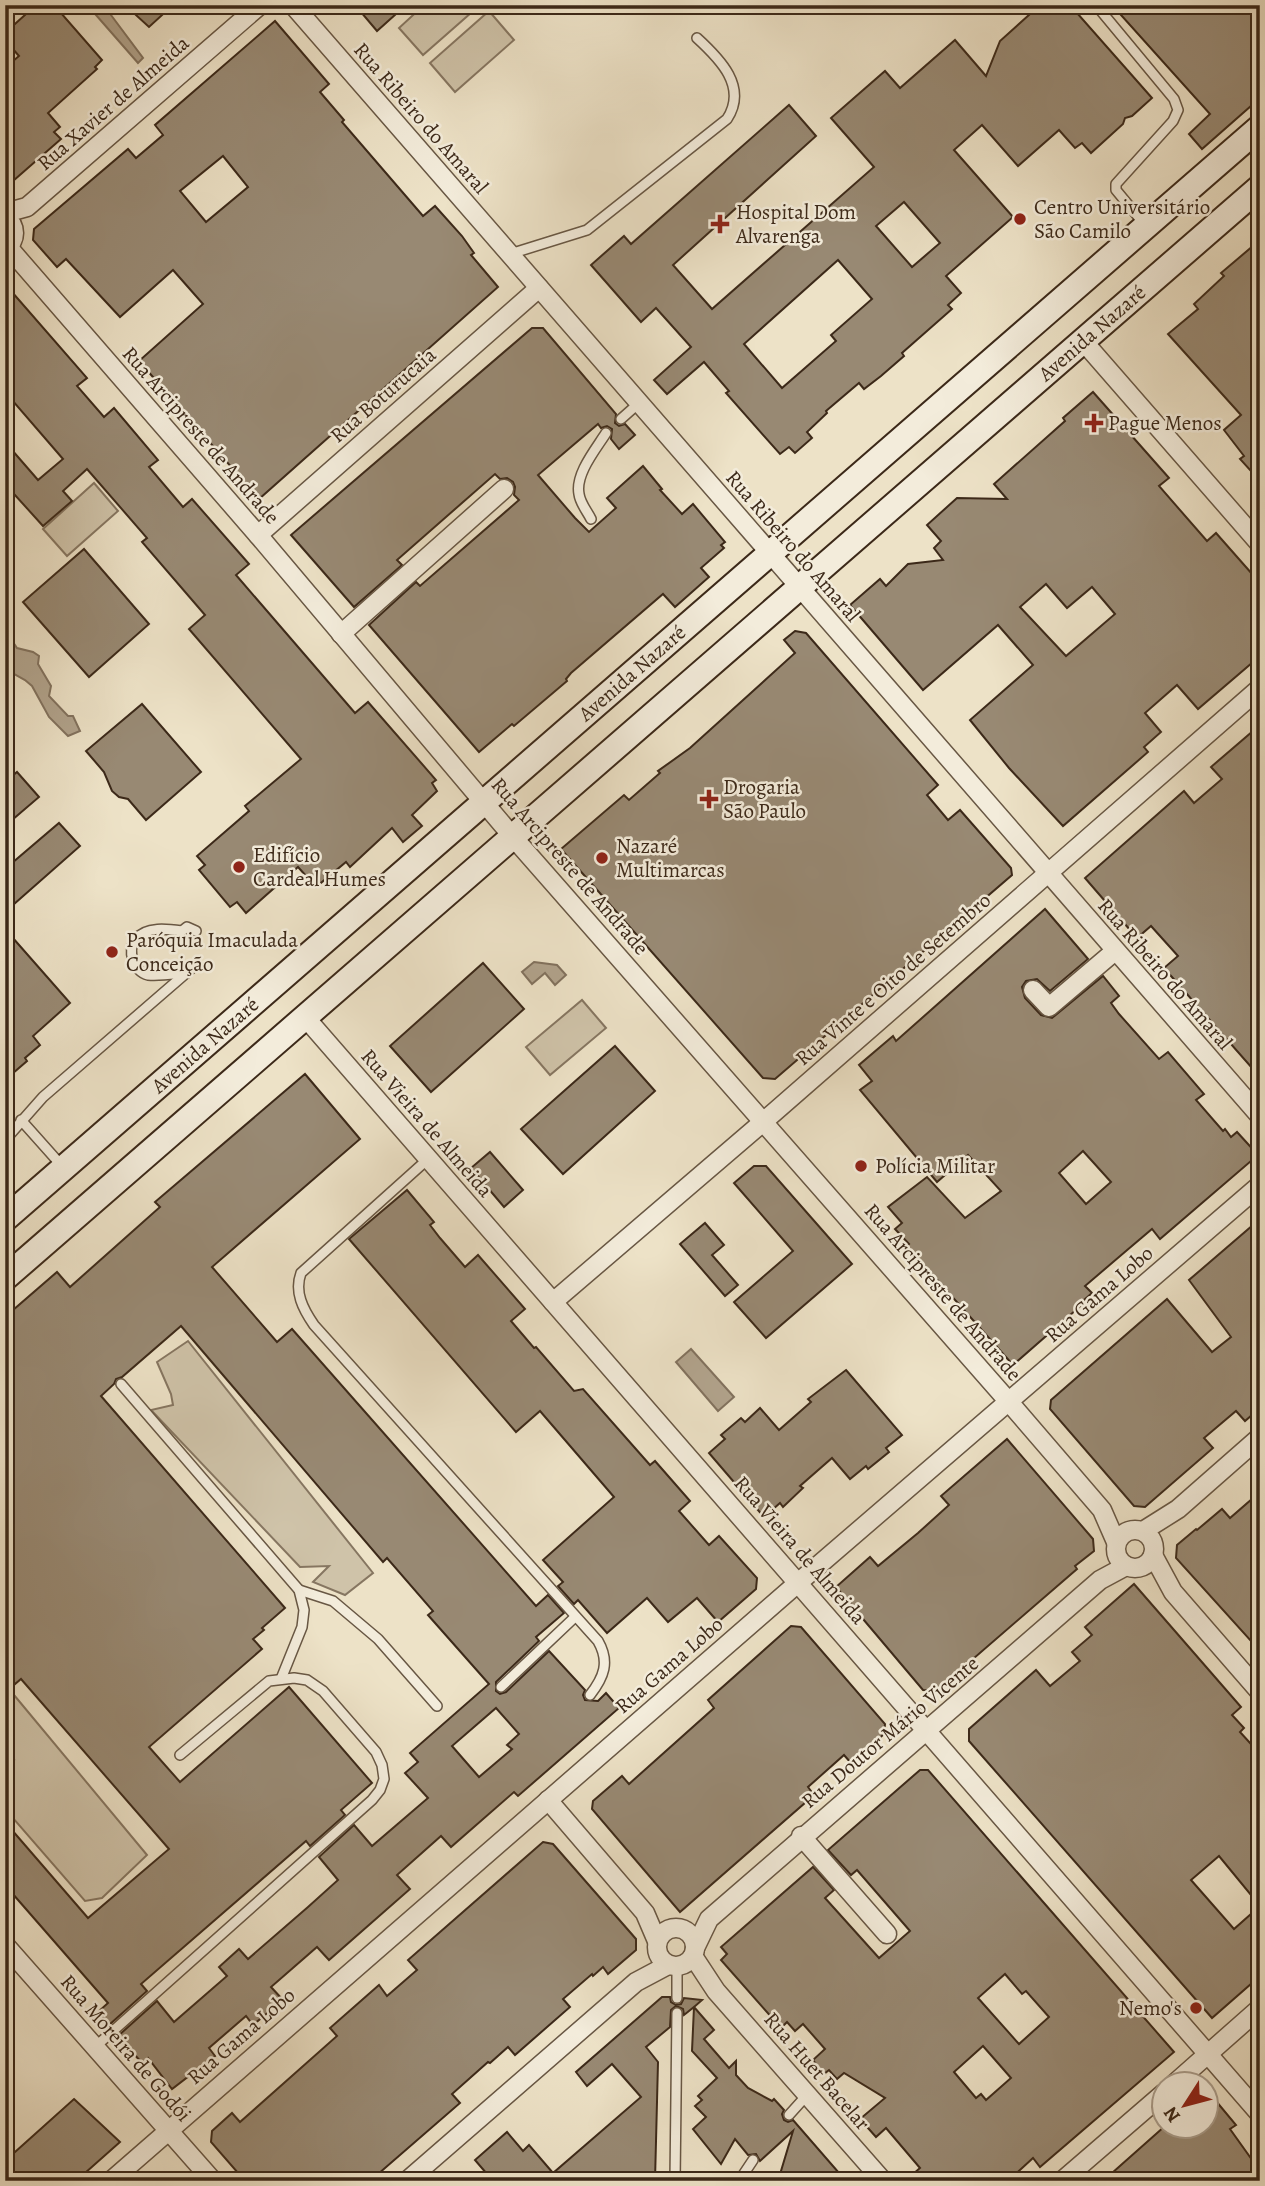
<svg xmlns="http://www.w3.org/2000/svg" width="1265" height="2186" font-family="Alegreya,serif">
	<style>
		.green { fill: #cfc3a9; stroke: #867661; stroke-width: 2 }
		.water { fill: #b1a38c; stroke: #82725e; stroke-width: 2 }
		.building { fill: #988973; stroke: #3c2919; stroke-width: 2; fill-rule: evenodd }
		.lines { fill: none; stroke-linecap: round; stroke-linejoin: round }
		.service-casing { stroke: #685744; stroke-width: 12 }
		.minor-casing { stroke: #685744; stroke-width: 21 }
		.secondary-casing { stroke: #3c2919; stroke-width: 28 }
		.service { stroke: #f3ecdb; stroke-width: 9 }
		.minor { stroke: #f3ecdb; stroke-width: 18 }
		.secondary { stroke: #f3ecdb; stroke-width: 24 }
		.poi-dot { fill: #8f2418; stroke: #f3ecdb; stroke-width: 2.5 }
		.labels { text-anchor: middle; stroke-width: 5; stroke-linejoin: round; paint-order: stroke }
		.street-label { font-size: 21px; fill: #3c2919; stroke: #f3ecdb }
		.poi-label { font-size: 21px; fill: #3c2919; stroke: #f3ecdb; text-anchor: start }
	</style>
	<rect width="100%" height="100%" fill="#ede2c7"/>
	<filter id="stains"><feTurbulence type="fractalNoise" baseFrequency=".00286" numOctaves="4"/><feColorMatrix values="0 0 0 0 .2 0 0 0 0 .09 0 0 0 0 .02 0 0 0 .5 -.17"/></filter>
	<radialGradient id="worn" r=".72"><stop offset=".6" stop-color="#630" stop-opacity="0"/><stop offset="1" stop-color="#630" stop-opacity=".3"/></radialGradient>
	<g class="green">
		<path d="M424,5H480L423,55L399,28Z"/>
		<path d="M489,11L514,40L455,92L430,63Z"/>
		<path d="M94,483L118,511L67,556L43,529Z"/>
		<path d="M582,1000L606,1028L550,1075L526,1047Z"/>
		<path d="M188,1341L373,1573L345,1595L313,1582L329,1566L300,1567L151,1410L173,1405L171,1394L157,1362Z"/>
		<path d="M14,1695L147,1855L102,1898L85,1901L5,1809V1771L14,1760L5,1755V1701Z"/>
	</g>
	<g class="water">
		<path d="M105,7L143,58L138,63L96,15Z"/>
		<path d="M5,630L17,648L33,652L39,656L38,664L51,686L49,696L68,716H73L80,731L68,736L49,717L32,686L25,680L5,669Z"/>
		<path d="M534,962L557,965L566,975L555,985L545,973L532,984L522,972Z"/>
		<path d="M691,1349L734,1397L718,1411L676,1362Z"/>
	</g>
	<g class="building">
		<path d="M36,5H54L102,60L95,67L97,69L48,113L60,127L54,132L61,139L5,188V146L13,139L5,131V68L19,56L5,40V33Z"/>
		<path d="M125,5H173L149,27Z"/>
		<path d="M355,5H406L377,31Z"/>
		<path d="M1040,5H1070L1152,98L1132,116L1125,118L1123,124L1091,153L1082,143L1075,148L1059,130L1018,166L982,125L954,150L1013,217L946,276L961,293L948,305L952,309L902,353L904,356L881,376L864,389L859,383L826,411L827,413L807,432L812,438L795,453L789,447L780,454L726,393L729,391L704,362L667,394L654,380L691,347L656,308L641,322L591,265L624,236L631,244L789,105L816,136L673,265L712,309L874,167L831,118L885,71L900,88L955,40L986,76L1000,41ZM904,202L940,243L912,267L876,226ZM838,260L872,299L831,335L836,341L782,388L744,344Z"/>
		<path d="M1112,5H1260V98L1202,149L1189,134L1210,114Z"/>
		<path d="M275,21L329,84L320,92L344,120L342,122L423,216L435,206L462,236L474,253L471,255L498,287L259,499L139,361L203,304L173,270L120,317L66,259L57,267L33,240L34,229L128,149L136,158L163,135L155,125ZM223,156L248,187L206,222L180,191Z"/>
		<path d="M1260,240V481L1240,459L1244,456L1224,430L1241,415L1168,334L1198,309L1194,304L1224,276L1221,273Z"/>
		<path d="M5,284L87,378L77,386L104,417L114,408L158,460L149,467L183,507L192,499L249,564L236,575L355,713L368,702L436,780L432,783L437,791L412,815L422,826L403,842L392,828L350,867L346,862L316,887L298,867L246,913L237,902L230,907L199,870L205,865L197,856L249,811L245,806L301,759L189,629L205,615L142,542L147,538L87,469L63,491L72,501L43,526L5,484V442L38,480L63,459L5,392Z"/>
		<path d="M532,328H543L616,414L615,423L619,426L625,424L635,435L619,449L611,439L612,429L607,426L601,428L598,424L538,475L575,518L589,532L616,508L607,498L643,466L662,489L660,490L682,514L693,504L725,542L721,545L724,548L701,568L709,577L675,607L663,594L571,673L566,679L567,681L514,726L512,724L479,752L369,625L416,582L420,586L519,500L514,495L515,487L513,482L507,478L500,479L495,474L397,560L402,565L354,607L291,535Z"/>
		<path d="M1093,392L1169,478L1159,486L1207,541L1216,533L1260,583V656L1198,709L1177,685L1145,713L1161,732L1144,747L1148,752L1063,826L1009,768L970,720L1033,665L998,625L923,690L850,605L880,579L886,586L908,564L943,560L934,548L941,541L927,525L957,498L1007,499L994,484L1065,421L1063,418ZM1046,584L1067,608L1092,587L1115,614L1066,656L1020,607Z"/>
		<path d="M84,549L149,624L89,677L23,602Z"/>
		<path d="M795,631L806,633L938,785L927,795L948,820L960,810L1011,868L1012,875L775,1079L763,1078L561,849L624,795L629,800L660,773L658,771L690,748L795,653L784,640Z"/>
		<path d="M142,704L201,772L146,820L128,799L119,797L112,791L104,772L86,751Z"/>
		<path d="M1260,725V1077L1164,968L1178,956L1151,926L1137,938L1085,878L1184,791L1194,803L1222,779L1211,767Z"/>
		<path d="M17,772L39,797L5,826V782Z"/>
		<path d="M59,823L80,846L5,912V869Z"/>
		<path d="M1045,909L1088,959L1050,991L1037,979L1026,981L1022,987L1025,998L1041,1015L1052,1018L1103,976L1119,996L1111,1003L1119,1014L1159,1059L1168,1052L1204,1094L1196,1100L1223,1131L1225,1129L1231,1137L1237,1132L1258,1155L1160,1239L1152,1229L1126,1251L1085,1286L1092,1293L1084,1300L1085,1302L1013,1365L907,1246L909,1244L895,1229L902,1223L888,1207L927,1177L965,1218L1001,1191L968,1155L937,1182L860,1090L872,1081L859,1065L893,1036L896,1041ZM1083,1151L1111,1182L1086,1204L1059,1173Z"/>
		<path d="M5,929L70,1003L33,1036L40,1045L25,1058L27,1061L5,1080Z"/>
		<path d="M483,963L524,1009L431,1092L390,1046Z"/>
		<path d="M615,1046L655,1091L563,1174L521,1129Z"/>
		<path d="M305,1074L360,1139L212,1267L277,1342L292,1329L536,1606L548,1595L564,1613L536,1637L539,1641L496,1682V1691L500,1694L506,1692L549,1651L585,1690L583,1695L585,1700L598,1701L606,1693L619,1708L518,1796L514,1792L451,1847L441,1836L397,1875L410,1889L329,1960L317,1947L271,1987L283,2000L253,2025L246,2016L209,2048L215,2056L172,2089L148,2058L142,2063L118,2036L157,2001L174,2022L227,1976L219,1967L239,1949L248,1959L308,1907L338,1880L319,1857L354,1825L372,1846L428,1798L405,1773L418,1762L410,1753L489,1684L428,1615L433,1611L387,1558L383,1562L181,1326L122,1377L116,1379L114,1384L101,1396L285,1608L262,1628L264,1630L253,1639L262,1649L149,1747L180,1782L289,1687L372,1783L341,1810L345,1815L310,1846L306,1841L141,1984L147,1991L109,2025L98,2012L108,2003L5,1885V1822L88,1918L169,1849L21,1679L15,1684L5,1673V1317L57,1272L70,1287L160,1207L155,1202ZM496,1708L519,1734L507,1745L512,1749L479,1777L452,1746Z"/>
		<path d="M490,1152L523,1190L504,1207L471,1168Z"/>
		<path d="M754,1166H766L852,1264L766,1338L734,1302L793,1251L734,1183Z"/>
		<path d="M407,1190L434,1222L430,1225L440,1238L465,1267L478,1255L525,1309L511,1321L534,1348L536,1347L574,1391L583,1389L650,1465L655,1461L690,1501L679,1511L709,1545L719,1536L757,1578L756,1589L718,1622L697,1598L668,1622L647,1598L607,1633L578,1600L574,1604L558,1586L563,1582L543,1560L614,1497L540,1411L516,1432L349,1239Z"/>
		<path d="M1260,1219V1408L1245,1421L1236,1411L1204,1438L1213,1448L1145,1507L1134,1506L1050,1409L1051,1400L1167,1299L1212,1352L1231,1337L1189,1280Z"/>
		<path d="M705,1223L724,1245L712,1255L738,1285L725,1296L680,1244Z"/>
		<path d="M846,1370L902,1435L886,1448L889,1452L868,1469L866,1466L850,1479L832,1458L800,1486L803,1488L783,1507L780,1503L764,1517L709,1453L725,1439L721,1435L741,1418L745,1422L760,1408L779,1430L811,1402L808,1399Z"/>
		<path d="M1007,1439L1093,1539L1094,1551L1075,1566L1077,1569L936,1691L923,1690L836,1587L870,1557L878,1566L918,1533L949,1505L941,1496Z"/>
		<path d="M1260,1492V1651L1176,1558L1177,1545L1196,1529L1197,1530L1222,1509L1230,1518Z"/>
		<path d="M1134,1584L1241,1707L1232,1715L1244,1728L1240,1732L1260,1754V1906L1219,1856L1191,1880L1234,1929L1260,1906V1976L1212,2018L969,1741V1729L1036,1670L1050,1686L1080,1661L1072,1652L1092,1635L1085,1627Z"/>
		<path d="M791,1626L801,1627L885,1724L884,1734L851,1763L844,1755L808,1787L814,1795L680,1912L592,1809L593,1801L622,1776L629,1784L714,1708L708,1700Z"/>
		<path d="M920,1770H928L1174,2052L1040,2167L1033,2158L1008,2181H905L920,2168L886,2128L876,2137L860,2119L885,2098L844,2073L837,2079L829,2070L824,2074L813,2060L825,2049L803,2024L795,2031L787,2022L781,2028L721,1960L727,1954L721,1947L813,1867L834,1890L825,1898L879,1958L910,1931L857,1870L851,1875L828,1850ZM1005,1974L1022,1994L1026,1991L1049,2017L1019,2044L978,1998ZM983,2046L1011,2078L986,2100L981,2094L976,2098L954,2072Z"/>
		<path d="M543,1842L553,1844L636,1939V1950L608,1974L603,1967L593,1976L592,1974L563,1999L570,2007L515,2055L508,2047L490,2063L488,2062L452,2094L460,2103L370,2181H245L211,2142L212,2131L232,2113L240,2122L337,2036L330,2028L379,1985L387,1996L417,1970L408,1960Z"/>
		<path d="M662,1997H670L671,2002L676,2005L681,2004L684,1998L702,2000L694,2007L714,2030L704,2039L729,2068L736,2061V2075L748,2088L772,2101L774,2099L784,2110L782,2114L784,2120L788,2122L793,2120L846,2181H778L793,2131L760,2161L756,2154L748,2155L735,2139L721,2164L693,2129L706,2117L695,2106L702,2100L698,2096L717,2078L692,2051L694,2007L684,2015L683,2009L676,2006L671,2010L670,2027L646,2047L658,2062L655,2181H493L475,2160L507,2132L523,2151L529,2145L553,2173L641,2097L612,2064L587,2086L576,2072Z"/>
		<path d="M1206,2089L1236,2125L1230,2129L1260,2171V2181H1103L1165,2126H1206Z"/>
		<path d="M74,2099L120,2142L76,2181H5V2161Z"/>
	</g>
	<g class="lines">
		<g class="service-casing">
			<g id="service">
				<path d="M1096,5L1174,99L1178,110L1173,121L1116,184V190L1145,225"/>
				<path d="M510,254L587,230L727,119C748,87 720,59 697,38"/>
				<path d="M621,419L639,403"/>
				<path d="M591,519C587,511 580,503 579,494C575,474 596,449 606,433"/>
				<path d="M187,973C174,974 160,976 148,975C134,972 126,950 136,939C146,926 168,929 182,931L187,927L196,931"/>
				<path d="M21,1120L62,1166"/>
				<path d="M5,1140L43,1097L192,968"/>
				<path d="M428,1159L301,1273C294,1292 303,1309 314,1325L598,1641C610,1662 604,1677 590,1695"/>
				<path d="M121,1384L299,1590L304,1610L302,1627L281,1679"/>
				<path d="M299,1590L333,1601L378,1639L437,1706"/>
				<path d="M501,1687L575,1617"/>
				<path d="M677,1967V1998"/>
				<path d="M95,2047L372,1800L380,1790L384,1779L382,1765L376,1752L323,1691L307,1680L294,1678L269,1681L180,1755"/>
				<path d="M789,2115L807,2095"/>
				<path d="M675,2181L677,2013"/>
				<path d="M739,2181L753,2160"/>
			</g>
		</g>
		<g class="minor-casing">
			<g id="minor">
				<path d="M293,5L1260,1116"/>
				<path d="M5,213L27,207L260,5"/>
				<path d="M5,217C17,226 17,240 5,249"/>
				<path d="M8,247L258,535L513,837L1009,1402L1102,1510L1116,1542"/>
				<path d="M1083,341L1260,544"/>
				<path d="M258,535L539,288"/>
				<path d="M341,634L504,489"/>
				<path d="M1033,990L1049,1007L1115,951"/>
				<path d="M305,1017L1260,2114"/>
				<path d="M553,1302L763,1122L1260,688"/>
				<circle cx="1135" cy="1549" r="19"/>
				<path d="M1143,1531L1178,1509L1260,1437"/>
				<path d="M1153,1555L1173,1592L1260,1692"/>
				<path d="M548,1800L645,1913L657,1941"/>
				<path d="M801,1836L887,1934"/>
				<circle cx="676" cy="1947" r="19"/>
				<path d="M5,1945L213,2181"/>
				<path d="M695,1948L709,1919L1100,1580L1126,1566"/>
				<path d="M693,1956L716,1991L883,2181"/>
				<path d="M1174,2084L1260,2008"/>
				<path d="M111,2181L799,1582L1260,1185"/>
				<path d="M407,2181L636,1982L668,1965"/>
				<path d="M1062,2181L1164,2093"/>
			</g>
		</g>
		<g class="secondary-casing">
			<g id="secondary">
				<path d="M5,1219L1260,127"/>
				<path d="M5,1278L1260,187"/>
			</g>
		</g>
		<use href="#service" class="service"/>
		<use href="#minor" class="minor"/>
		<use href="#secondary" class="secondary"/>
	</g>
	<g class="poi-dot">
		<circle cx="1020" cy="219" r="7"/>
		<path d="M716.5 213.5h7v7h7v7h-7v7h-7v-7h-7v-7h7z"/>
		<path d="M1090.5 412.5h7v7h7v7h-7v7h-7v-7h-7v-7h7z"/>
		<path d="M705.5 788.5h7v7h7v7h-7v7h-7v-7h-7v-7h7z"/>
		<circle cx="602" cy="858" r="7"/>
		<circle cx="239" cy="867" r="7"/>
		<circle cx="112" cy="952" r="7"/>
		<circle cx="861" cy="1166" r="7"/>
		<circle cx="1196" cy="2008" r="7"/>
	</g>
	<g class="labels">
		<g class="street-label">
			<text transform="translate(113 103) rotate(-41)" y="7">Rua Xavier de Almeida</text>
			<text transform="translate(421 118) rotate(49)" y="7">Rua Ribeiro do Amaral</text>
			<text transform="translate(1092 333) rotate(-41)" y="7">Avenida Nazaré</text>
			<text transform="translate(383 395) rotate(-41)" y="7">Rua Boturucaia</text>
			<text transform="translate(201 435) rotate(49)" y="7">Rua Arcipreste de Andrade</text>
			<text transform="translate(793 546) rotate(49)" y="7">Rua Ribeiro do Amaral</text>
			<text transform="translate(632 673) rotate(-41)" y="7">Avenida Nazaré</text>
			<text transform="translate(570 866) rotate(49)" y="7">Rua Arcipreste de Andrade</text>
			<text transform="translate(1165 974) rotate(49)" y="7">Rua Ribeiro do Amaral</text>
			<text transform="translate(893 979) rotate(-41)" y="7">Rua Vinte e Oito de Setembro</text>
			<text transform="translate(205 1045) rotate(-41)" y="7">Avenida Nazaré</text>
			<text transform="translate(427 1123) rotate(49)" y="7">Rua Vieira de Almeida</text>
			<text transform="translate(943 1292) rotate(49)" y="7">Rua Arcipreste de Andrade</text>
			<text transform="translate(1099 1294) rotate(-41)" y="7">Rua Gama Lobo</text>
			<text transform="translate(800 1550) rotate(49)" y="7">Rua Vieira de Almeida</text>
			<text transform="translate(669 1665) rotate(-41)" y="7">Rua Gama Lobo</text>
			<text transform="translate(890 1732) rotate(-40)" y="7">Rua Doutor Mário Vicente</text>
			<text transform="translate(241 2036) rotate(-41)" y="7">Rua Gama Lobo</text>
			<text transform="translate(126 2048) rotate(49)" y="7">Rua Moreira de Godói</text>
			<text transform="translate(817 2071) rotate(49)" y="7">Rua Huet Bacelar</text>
		</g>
		<g class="poi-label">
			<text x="1034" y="214">Centro Universitário<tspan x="1034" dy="24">São Camilo</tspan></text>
			<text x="736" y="219">Hospital Dom<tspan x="736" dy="24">Alvarenga</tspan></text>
			<text x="1108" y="430">Pague Menos</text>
			<text x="723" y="794">Drogaria<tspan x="723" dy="24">São Paulo</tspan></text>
			<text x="616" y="853">Nazaré<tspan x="616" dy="24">Multimarcas</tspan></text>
			<text x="253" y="862">Edifício<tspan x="253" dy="24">Cardeal Humes</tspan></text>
			<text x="126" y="947">Paróquia Imaculada<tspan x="126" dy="24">Conceição</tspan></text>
			<text x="875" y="1173">Polícia Militar</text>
			<text x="1182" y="2015" text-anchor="end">Nemo's</text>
		</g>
	</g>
	<rect width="1265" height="2186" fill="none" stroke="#ede2c7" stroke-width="28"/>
	<rect x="7" y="7" width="1251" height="2172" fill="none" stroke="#3c2919" stroke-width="3.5"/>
	<rect x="14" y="14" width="1237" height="2158" fill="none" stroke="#3c2919" stroke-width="2"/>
	<g transform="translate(1185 2105) rotate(234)"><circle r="33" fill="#f3ecdb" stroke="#aa9e8d" stroke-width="2"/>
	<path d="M0-5L12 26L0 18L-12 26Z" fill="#8f2418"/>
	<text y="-10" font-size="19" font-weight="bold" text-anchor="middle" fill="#3c2919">N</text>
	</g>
	<rect width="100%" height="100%" filter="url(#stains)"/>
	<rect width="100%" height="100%" fill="url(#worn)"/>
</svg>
